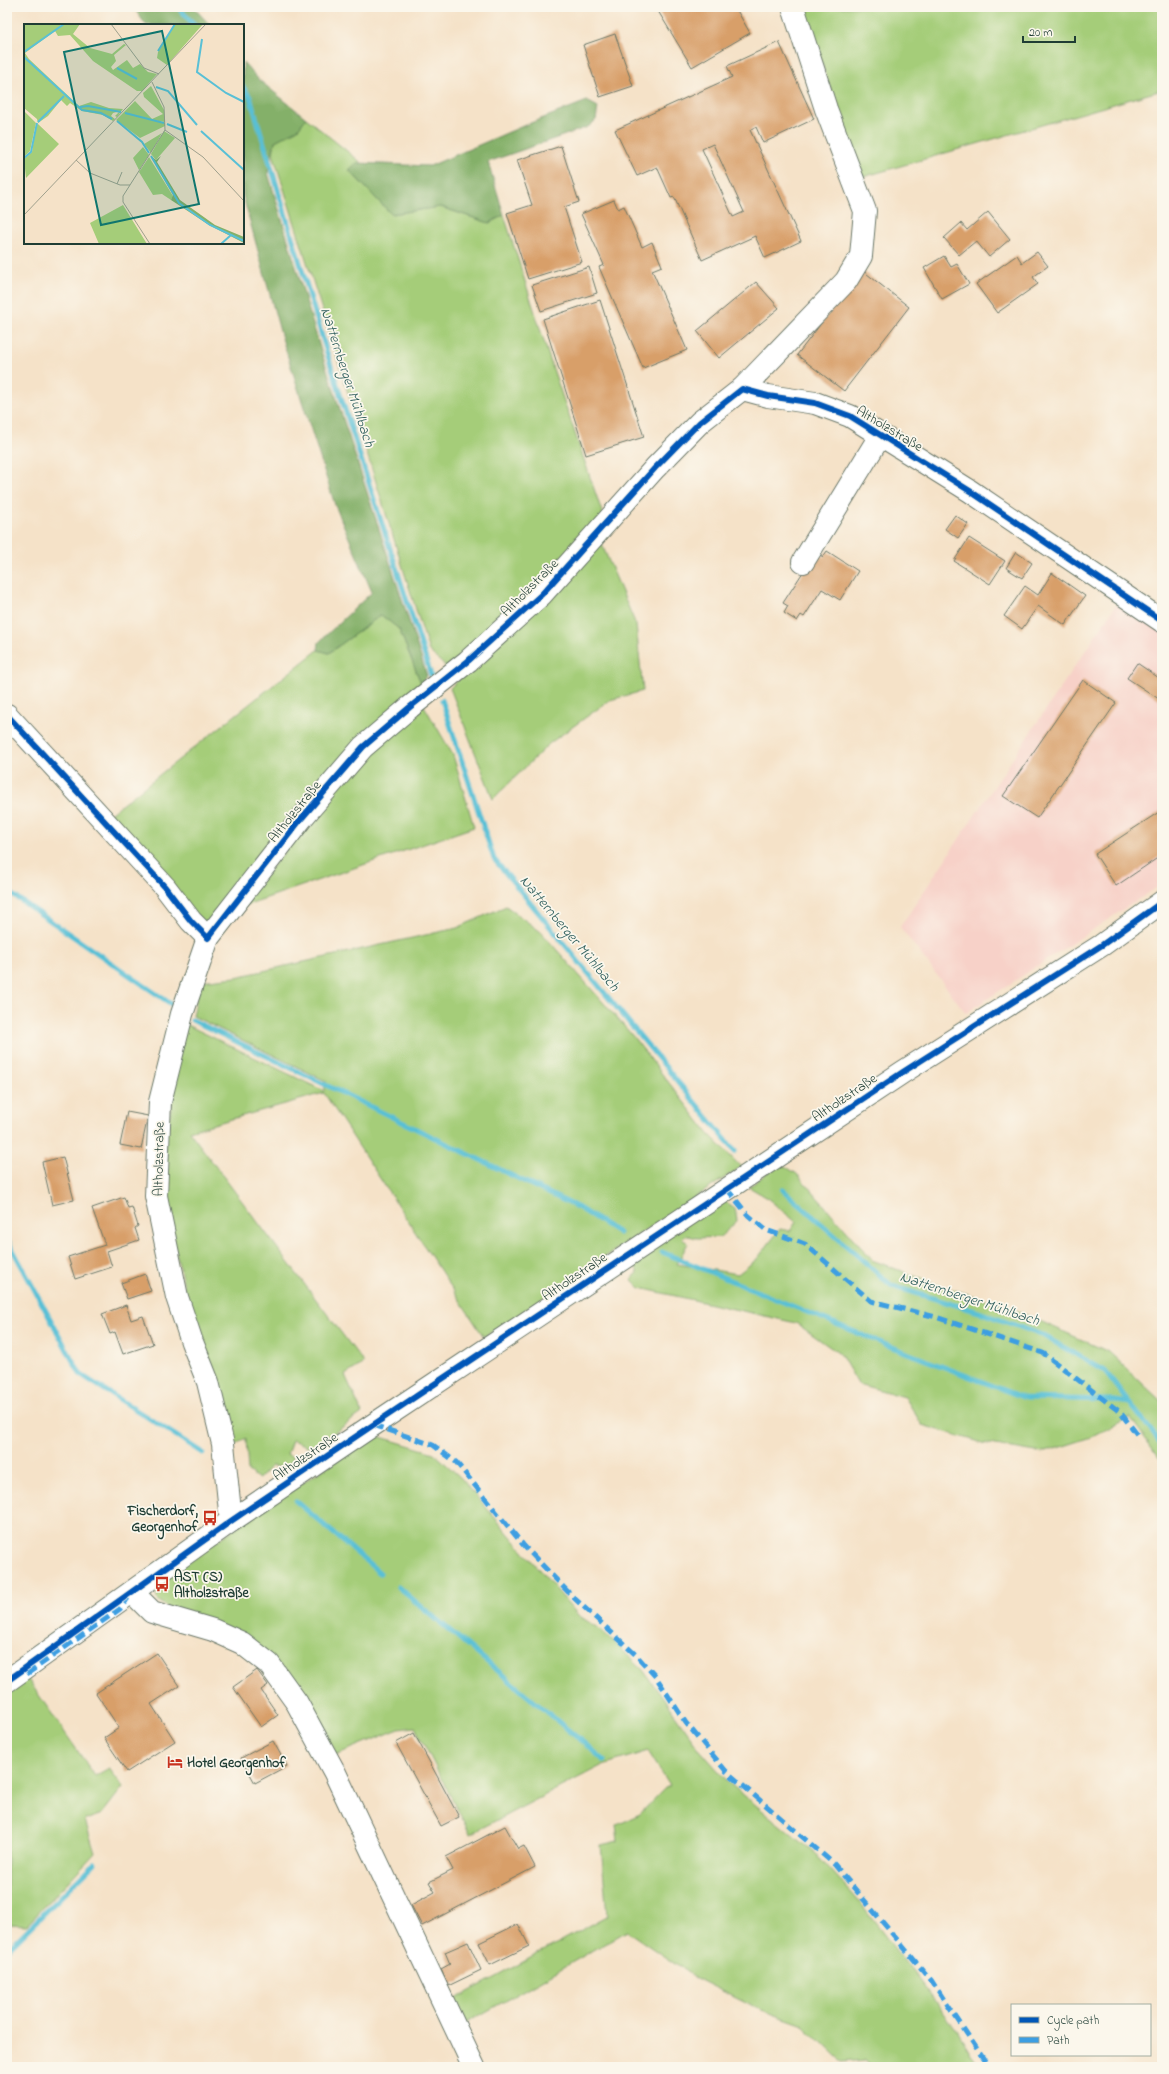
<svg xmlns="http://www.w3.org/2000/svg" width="1169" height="2074" font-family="'Indie Flower',sans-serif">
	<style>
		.built { fill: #f7d1c8 }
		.green { fill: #a5cd79; stroke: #628556 }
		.forest { fill: #84b069; stroke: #52764e }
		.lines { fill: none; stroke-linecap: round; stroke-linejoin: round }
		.stream { stroke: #59c0d6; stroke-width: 5 }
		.building { fill: #d89f69; fill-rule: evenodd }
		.minor-casing { stroke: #6a7768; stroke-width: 24 }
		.minor { stroke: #fff; stroke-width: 22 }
		.quiet { stroke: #3c9ee2; stroke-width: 5; stroke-dasharray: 10 5; stroke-linecap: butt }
		.cycleway-casing { stroke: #fbf7ec; stroke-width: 8 }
		.cycleway { stroke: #0057b8; stroke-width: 6 }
		.labels { text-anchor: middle; stroke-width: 3.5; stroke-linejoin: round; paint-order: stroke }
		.street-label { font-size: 14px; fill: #1f3d34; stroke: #fbf7ec }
		.poi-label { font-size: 14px; font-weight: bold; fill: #1f3d34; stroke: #fbf7ec; text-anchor: start }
		.water-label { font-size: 15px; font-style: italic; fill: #2e5e5c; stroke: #fbf7ec }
		.inset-river { fill: none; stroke: #59c0d6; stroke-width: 2 }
		.inset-road { fill: none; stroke: #9fa08d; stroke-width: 1 }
		.view { fill: #0f766e; fill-opacity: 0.15; stroke: #0f766e; stroke-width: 2 }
		.inset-edge { fill: none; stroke: #1f3d34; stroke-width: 2 }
	</style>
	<rect width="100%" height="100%" fill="#fbf7ec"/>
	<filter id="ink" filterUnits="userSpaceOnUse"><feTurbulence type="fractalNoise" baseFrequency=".025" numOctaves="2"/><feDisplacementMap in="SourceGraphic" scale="8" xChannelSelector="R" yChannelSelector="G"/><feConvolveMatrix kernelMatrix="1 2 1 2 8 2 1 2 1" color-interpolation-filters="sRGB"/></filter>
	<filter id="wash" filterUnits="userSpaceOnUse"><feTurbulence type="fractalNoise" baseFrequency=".012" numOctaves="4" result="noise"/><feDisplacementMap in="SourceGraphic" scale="16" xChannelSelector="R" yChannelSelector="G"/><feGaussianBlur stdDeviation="0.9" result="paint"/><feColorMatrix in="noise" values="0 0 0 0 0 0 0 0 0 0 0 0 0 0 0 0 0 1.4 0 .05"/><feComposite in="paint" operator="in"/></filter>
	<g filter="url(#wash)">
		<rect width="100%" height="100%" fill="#f5e2c8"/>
		<path class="built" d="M1120,599L1162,631V884L966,1013L900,927Z"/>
		<g class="green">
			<path d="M801,7H1162V90L863,177Z"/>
			<path d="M306,118L363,164L357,163L349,170L391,214L440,207L489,223L504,215L550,360L604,518L544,584L448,669L429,651L273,154L275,141L298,129Z"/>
			<path d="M600,540L636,625L643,691L610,700L550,743L493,799L450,688Z"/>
			<path d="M381,615L399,629L421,683L422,691L213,926L201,927L106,817L318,650L329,653Z"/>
			<path d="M423,704L453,755L474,827L240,907L360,758Z"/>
			<path d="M506,906L541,932L631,1034L708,1133L741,1167L484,1337L324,1093L189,1131L364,1363L345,1375L362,1413L313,1448L292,1440L287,1454L294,1457L287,1467L271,1466L259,1479L248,1471L246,1438L233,1446L194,1329L165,1206V1138L174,1093L171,1072L185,1024L324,1091L326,1081L193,1016L200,981L236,977L457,928Z"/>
			<path d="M780,1163L797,1174L872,1260L941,1286L1002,1304L1109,1352L1162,1402V1462L1130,1417L1092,1437L1042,1453L983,1443L922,1425L905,1397L858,1384L841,1355L796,1323L640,1288L631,1279L638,1273L633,1259L723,1200L735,1208L737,1221L720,1237L697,1238L685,1235L682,1239L688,1243L677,1264L738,1274L757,1259L780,1229L790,1231L796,1222L766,1197L749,1187Z"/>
			<path d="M374,1435L434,1453L461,1478L578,1615L601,1630L643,1670L700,1750L729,1783L820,1858L856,1898L957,2030L979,2067H871L866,2060L842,2062L804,2025L756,2008L694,1977L627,1931L461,2026L450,2002L607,1916L601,1845L618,1841L616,1825L640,1814L665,1788L670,1786L648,1751L603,1765L470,1834L415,1727L399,1729L333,1756L288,1674L165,1606L157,1599L155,1587L161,1578Z"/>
			<path d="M27,1678L95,1776L109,1768L123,1787L102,1814L85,1820L95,1853L27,1925L7,1924V1692Z"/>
		</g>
		<g class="forest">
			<path d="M133,7H193L210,25H146Z"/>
			<path d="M243,62L259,80L306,118L298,129L275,141L268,173L321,351L427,676L421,683L399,629L381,615L329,653L318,650L319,642L372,592L335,505L281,335L243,196Z"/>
			<path d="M587,101L598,107L596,120L588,127L488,162L504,215L489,223L441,207L391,214L349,170L357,163L430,166L523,126Z"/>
		</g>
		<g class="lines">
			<g class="stream">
				<path d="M178,7L194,25"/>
				<path d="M243,87L250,97L331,366L431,675"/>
				<path d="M442,700L494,859L735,1151"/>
				<path d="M7,891L171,1004"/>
				<path d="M192,1020L579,1208L619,1233"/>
				<path d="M783,1190L892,1286L979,1312L1042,1335L1105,1371L1162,1445"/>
				<path d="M7,1239L80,1374L203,1453"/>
				<path d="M662,1252L889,1346L1025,1398L1108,1400L1130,1403"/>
				<path d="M296,1501L380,1573"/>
				<path d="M398,1587L604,1760"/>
				<path d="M7,1950L95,1863"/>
			</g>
		</g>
		<g id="blocks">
			<g class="building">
				<path d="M665,7H735L750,33L692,67L658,11Z"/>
				<path d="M615,34L633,86L600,97L583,45Z"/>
				<path d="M779,42L814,119L763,143L756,127L750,130L801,241L765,258L755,236L702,260L674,197L671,198L657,167L637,176L615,130L732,77L727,66ZM713,144L744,212L733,217L702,149Z"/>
				<path d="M561,146L579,202L564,207L582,262L528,279L507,213L532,205L517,160Z"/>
				<path d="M614,200L618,209L624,206L642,247L652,242L662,266L652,270L687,350L643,368L599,267L604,265L581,214Z"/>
				<path d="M988,212L1010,239L989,257L976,241L959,255L944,238L961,223L967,230Z"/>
				<path d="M1037,252L1048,266L1033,277L1038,284L997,313L976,284L1017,255L1022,263Z"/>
				<path d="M944,256L951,267L957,264L969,284L942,299L924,268Z"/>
				<path d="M589,267L597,293L541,311L532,285Z"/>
				<path d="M862,270L909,307L844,391L797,355Z"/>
				<path d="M756,282L779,308L719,358L697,331Z"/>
				<path d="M600,300L644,437L586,455L543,319Z"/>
				<path d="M955,515L968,524L958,538L945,529Z"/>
				<path d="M969,538L1005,561L990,584L954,561Z"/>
				<path d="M827,551L858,571L840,600L822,589L804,617L801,615L797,621L784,613L788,606L783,603L816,552L823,557Z"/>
				<path d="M1016,552L1032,563L1022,578L1006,568Z"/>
				<path d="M1052,573L1085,596L1065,625L1038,606L1022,629L1004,616L1025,586L1038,595Z"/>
				<path d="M1137,663L1162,680V701L1127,678Z"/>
				<path d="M1083,680L1116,703L1037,818L1003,796Z"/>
				<path d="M1162,810V855L1116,886L1095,854Z"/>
				<path d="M127,1112L148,1116L141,1149L120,1145Z"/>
				<path d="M63,1157L74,1200L52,1205L42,1162Z"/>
				<path d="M124,1197L128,1208L132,1207L138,1226L135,1228L139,1240L107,1251L112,1267L75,1279L68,1257L105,1245L92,1208Z"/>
				<path d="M145,1274L151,1291L127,1299L121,1283Z"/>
				<path d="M126,1305L131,1320L143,1316L153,1344L123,1354L115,1332L110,1334L102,1314Z"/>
				<path d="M157,1653L179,1686L151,1704L175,1741L127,1772L104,1738L119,1728L96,1693Z"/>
				<path d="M257,1670L268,1685L261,1690L278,1715L261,1727L233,1687Z"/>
				<path d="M414,1733L459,1817L441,1826L396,1743Z"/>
				<path d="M273,1741L287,1766L255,1783L241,1758Z"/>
				<path d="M505,1826L518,1849L524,1846L535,1867L422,1926L411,1905L435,1892L429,1882L453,1870L446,1857Z"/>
				<path d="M518,1924L529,1946L490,1965L479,1943Z"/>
				<path d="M468,1942L481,1970L448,1986L441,1969L450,1964L445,1952Z"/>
			</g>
		</g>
	</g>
	<g filter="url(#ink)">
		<use href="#blocks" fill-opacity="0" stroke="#6a7768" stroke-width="1"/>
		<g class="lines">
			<g class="minor-casing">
				<g id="minor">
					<path d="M742,389L846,281L861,256L865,211L826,109L793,7"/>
					<path d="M803,562L880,436"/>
					<path d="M7,715L165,887L191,921L208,938"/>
					<path d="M231,1521L223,1444L208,1382L192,1342L177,1297L156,1196L160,1102L182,1014L208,938L301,819L363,747L410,707L468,661L542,594L655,468L700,422L742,389L768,396L815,403L850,416L970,491L1162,621"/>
					<path d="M132,1592L152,1612L213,1630L242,1643L269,1664L297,1703L335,1773L474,2067"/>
					<path d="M7,1681L231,1521L373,1425L903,1072L1102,945L1162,902"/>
				</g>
			</g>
			<use href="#minor" class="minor"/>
			<g class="quiet">
				<path d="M727,1189L748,1215L766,1230L805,1244L871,1301L936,1317L1043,1353L1120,1412L1139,1437"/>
				<path d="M373,1425L433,1445L456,1462L524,1546L573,1597L636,1655L656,1677L686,1723L726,1771L834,1864L931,1980L989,2067"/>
				<path d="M27,1674L120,1609L128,1598"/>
			</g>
			<g class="cycleway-casing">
				<g id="cycleway">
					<path d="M7,715L165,887L191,921L208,938L301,819L363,747L410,707L468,661L542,594L655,468L700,422L742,389L768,396L815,403L850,416L970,491L1162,621"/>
					<path d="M7,1681L231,1521L373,1425L903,1072L1102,945L1162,902"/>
				</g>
			</g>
			<use href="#cycleway" class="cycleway"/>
		</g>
	</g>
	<defs>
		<g id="bus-bare" transform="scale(1.2)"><path d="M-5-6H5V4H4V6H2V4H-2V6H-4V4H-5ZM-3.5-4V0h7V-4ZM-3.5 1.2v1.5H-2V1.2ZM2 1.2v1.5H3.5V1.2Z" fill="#c8321e" stroke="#fbf7ec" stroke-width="2.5" paint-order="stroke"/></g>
		<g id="hotel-bare" transform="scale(1.2)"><path d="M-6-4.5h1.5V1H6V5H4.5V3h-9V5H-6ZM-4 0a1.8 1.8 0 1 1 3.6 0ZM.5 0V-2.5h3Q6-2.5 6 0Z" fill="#c8321e" stroke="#fbf7ec" stroke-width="2.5" paint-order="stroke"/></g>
	</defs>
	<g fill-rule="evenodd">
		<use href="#bus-bare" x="210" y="1518"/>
		<use href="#bus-bare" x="162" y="1584"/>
		<use href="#hotel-bare" x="175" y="1762"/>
	</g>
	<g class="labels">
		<g class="street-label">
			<text transform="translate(890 428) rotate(31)" y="5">Altholzstraße</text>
			<text transform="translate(529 587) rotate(-45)" y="5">Altholzstraße</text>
			<text transform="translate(294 811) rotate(-51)" y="5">Altholzstraße</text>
			<text transform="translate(844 1097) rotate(-34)" y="5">Altholzstraße</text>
			<text transform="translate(158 1159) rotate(-89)" y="5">Altholzstraße</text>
			<text transform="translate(574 1276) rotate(-34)" y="5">Altholzstraße</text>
			<text transform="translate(305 1456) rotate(-34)" y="5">Altholzstraße</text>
		</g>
		<g class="poi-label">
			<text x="198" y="1515" text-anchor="end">Fischerdorf,<tspan x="198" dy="16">Georgenhof</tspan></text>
			<text x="174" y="1581">AST (S)<tspan x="174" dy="16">Altholzstraße</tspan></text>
			<text x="187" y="1767">Hotel Georgenhof</text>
		</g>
		<g class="water-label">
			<text transform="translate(348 377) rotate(72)" y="5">Natternberger Mühlbach</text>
			<text transform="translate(570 933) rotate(50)" y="5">Natternberger Mühlbach</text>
			<text transform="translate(970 1298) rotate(18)" y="5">Natternberger Mühlbach</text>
		</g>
	</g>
	<g transform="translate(24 24)">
		<rect width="220" height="220" fill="#f5e2c8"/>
		<path d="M0,0H38L32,6L40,0H56L49,10L66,24L88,30L100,20L102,21L90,31L92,37L87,43L89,46L103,36L109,44L116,40L124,48L133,50L118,67H113L69,37L46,11L34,12L31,7L1,29L5,35L55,82L67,78L85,84L99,85L93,93L91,92L96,87L89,89L87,92L91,95L89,97L79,91L58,87L46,79L43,82L37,76L24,92L14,99L13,95L0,84ZM151,0H179L143,41L133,34L134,28ZM127,62L140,86L141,98L128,96L141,99V102L116,114L92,96L111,77L128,95L139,90L120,73L119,69ZM0,87L12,99L6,127L0,133ZM14,100L35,120L2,154L0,135L8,128L12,101ZM140,107L151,114L132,136L127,130ZM138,109L127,129L120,120ZM119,123L125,131L115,146L109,134ZM125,133L149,172L147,176L138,170L129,171L115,148ZM99,181L123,220H75L66,199Z" fill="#a5cd79"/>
		<path d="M127,132L132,136L137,132L133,138L156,176L191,201L220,213V219L185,201L147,176L149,171Z" fill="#84b069"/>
		<path class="inset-river" d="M178,15L173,48L202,69L220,78M134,27L151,0M0,28L40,0M0,33L58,86L77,89L88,95M93,44L113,55M132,63L144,67L173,101M56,83L64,82L97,88M101,89L140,99M93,97L118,118L125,129M14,98L40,72M143,100L163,108M177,107L220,146M127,132L155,179L186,201L220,217M0,134L7,128L13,99M197,220L207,211"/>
		<path class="inset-road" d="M87,0L120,44L135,50M141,106L179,133L220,177M52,136L66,149L96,161H106L141,106L140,83L128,58M93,160L98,148M106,161L99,172V178L126,220M0,191L182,0"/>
		<path class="view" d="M138,7L175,180L77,201L40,28Z"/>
		<rect width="220" height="220" class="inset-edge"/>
	</g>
	<rect width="1169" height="2074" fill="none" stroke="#fbf7ec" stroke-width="24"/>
	<rect x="1011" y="2004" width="140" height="52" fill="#fbf7ec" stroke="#a3ada2"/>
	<rect x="1019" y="2017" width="20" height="6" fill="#0057b8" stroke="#a3ada2"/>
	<text x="1047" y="2024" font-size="12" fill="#1f3d34">Cycle path</text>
	<rect x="1019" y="2037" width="20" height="6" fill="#3c9ee2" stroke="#a3ada2"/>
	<text x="1047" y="2044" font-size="12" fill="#1f3d34">Path</text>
	<path d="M1023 36v6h52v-6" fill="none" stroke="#1f3d34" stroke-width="2"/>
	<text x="1029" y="36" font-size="12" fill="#1f3d34" stroke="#fbf7ec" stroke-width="3" paint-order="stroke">20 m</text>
</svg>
